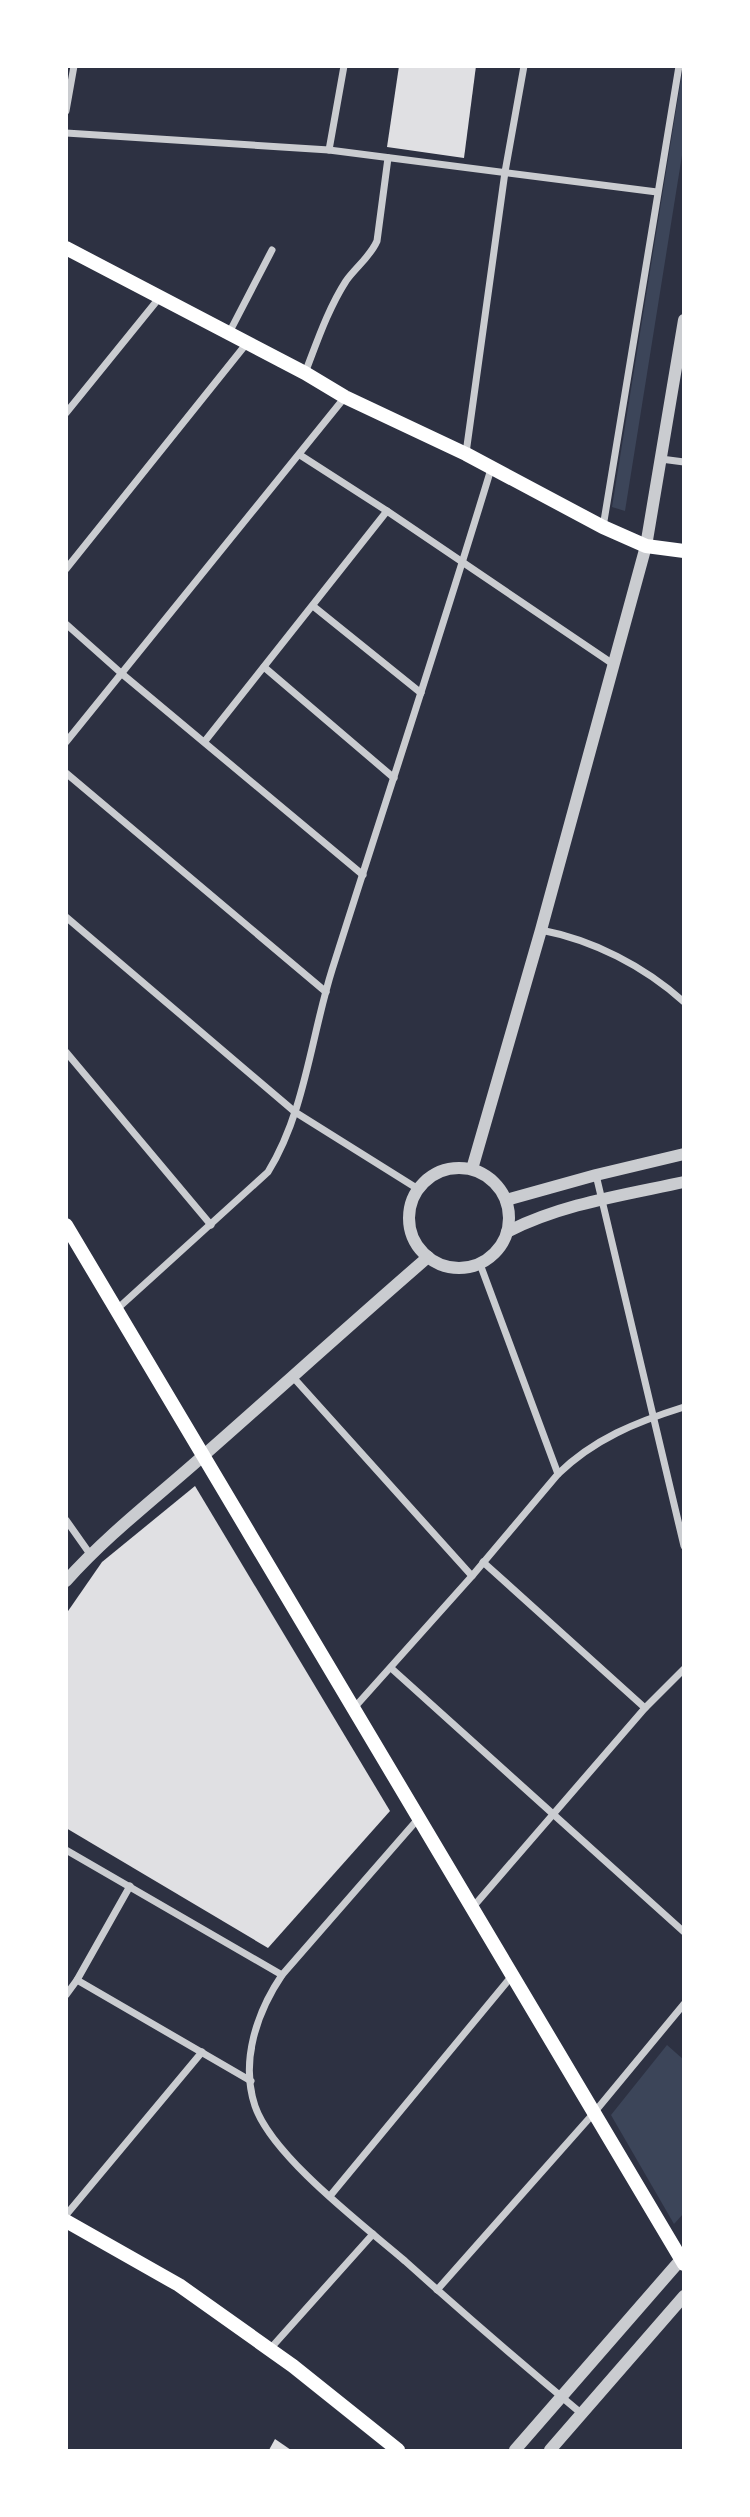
<svg xmlns="http://www.w3.org/2000/svg" width="750" height="2517" font-family="'Space Grotesk',sans-serif">
	<style>
		.green { fill: #3c4559 }
		.building { fill: #e0e0e3 }
		.lines { fill: none; stroke-linecap: round; stroke-linejoin: round }
		.minor { stroke: #caccd0; stroke-width: 7 }
		.tertiary { stroke: #caccd0; stroke-width: 12 }
		.secondary { stroke: #fff; stroke-width: 14 }
	</style>
	<rect width="100%" height="100%" fill="#2d3142"/>
	<g class="green">
		<path d="M683,67V149L625,511L612,507Z"/>
		<path d="M667,2045L684,2060L683,2214L674,2224L611,2115Z"/>
	</g>
	<g class="building">
		<path d="M399,66H476L464,158L387,147Z"/>
		<path d="M195,1486L390,1811L268,1948L66,1828V1614L102,1562Z"/>
		<path d="M275,2439L291,2450H269Z"/>
	</g>
	<g class="lines">
		<g class="minor">
			<path d="M66,111L74,66"/>
			<path d="M66,133L329,150L657,192"/>
			<path d="M329,150L344,66"/>
			<path d="M229,333L272,250"/>
			<path d="M305,373C317,342 328,309 346,281C356,267 370,257 377,241L388,158"/>
			<path d="M66,413L160,297"/>
			<path d="M466,453L505,172L524,66"/>
			<path d="M300,455L387,511L613,664"/>
			<path d="M661,459L684,462"/>
			<path d="M603,527L679,66"/>
			<path d="M66,569L247,343"/>
			<path d="M313,606L421,693"/>
			<path d="M66,624L121,673L363,875"/>
			<path d="M264,667L394,778"/>
			<path d="M205,741L387,511"/>
			<path d="M66,742L345,397"/>
			<path d="M66,773L326,992"/>
			<path d="M66,917L295,1112L418,1189"/>
			<path d="M541,930C593,940 644,966 684,1002"/>
			<path d="M66,1052L211,1225"/>
			<path d="M596,1175L684,1546"/>
			<path d="M480,1264L558,1474"/>
			<path d="M116,1310L268,1172C305,1112 311,1037 332,970C385,803 440,637 491,469"/>
			<path d="M292,1376L472,1576"/>
			<path d="M66,1520L90,1554"/>
			<path d="M483,1562L645,1708"/>
			<path d="M391,1668L684,1932"/>
			<path d="M354,1708L472,1576L558,1474C594,1439 636,1422 684,1407"/>
			<path d="M418,1819L282,1975C257,2012 240,2061 255,2106C272,2156 363,2225 405,2261C463,2313 522,2364 582,2414"/>
			<path d="M66,1850L282,1975"/>
			<path d="M473,1907L645,1708L684,1669"/>
			<path d="M77,1980L251,2081"/>
			<path d="M66,1995L77,1980L130,1886"/>
			<path d="M330,2196L511,1977"/>
			<path d="M66,2215L202,2052"/>
			<path d="M437,2290L593,2114L684,2004"/>
			<path d="M270,2349L373,2234"/>
		</g>
		<g class="tertiary">
			<circle cx="459" cy="1218" r="50"/>
			<path d="M472,1169L541,930L646,546L684,320"/>
			<path d="M506,1200L596,1175L684,1154"/>
			<path d="M507,1232C561,1204 624,1195 684,1182"/>
			<path d="M66,1581C108,1534 157,1497 204,1455C279,1389 353,1322 428,1257"/>
			<path d="M515,2450L684,2256"/>
			<path d="M550,2450L684,2296"/>
		</g>
		<g class="secondary">
			<path d="M66,248L305,373L345,397L466,454L603,527L646,546L684,551"/>
			<path d="M66,1225L684,2264"/>
			<path d="M66,2221L179,2285L293,2366L398,2450"/>
		</g>
	</g>
	<rect width="750" height="2517" fill="none" stroke="#ffffff" stroke-width="136"/>
</svg>
